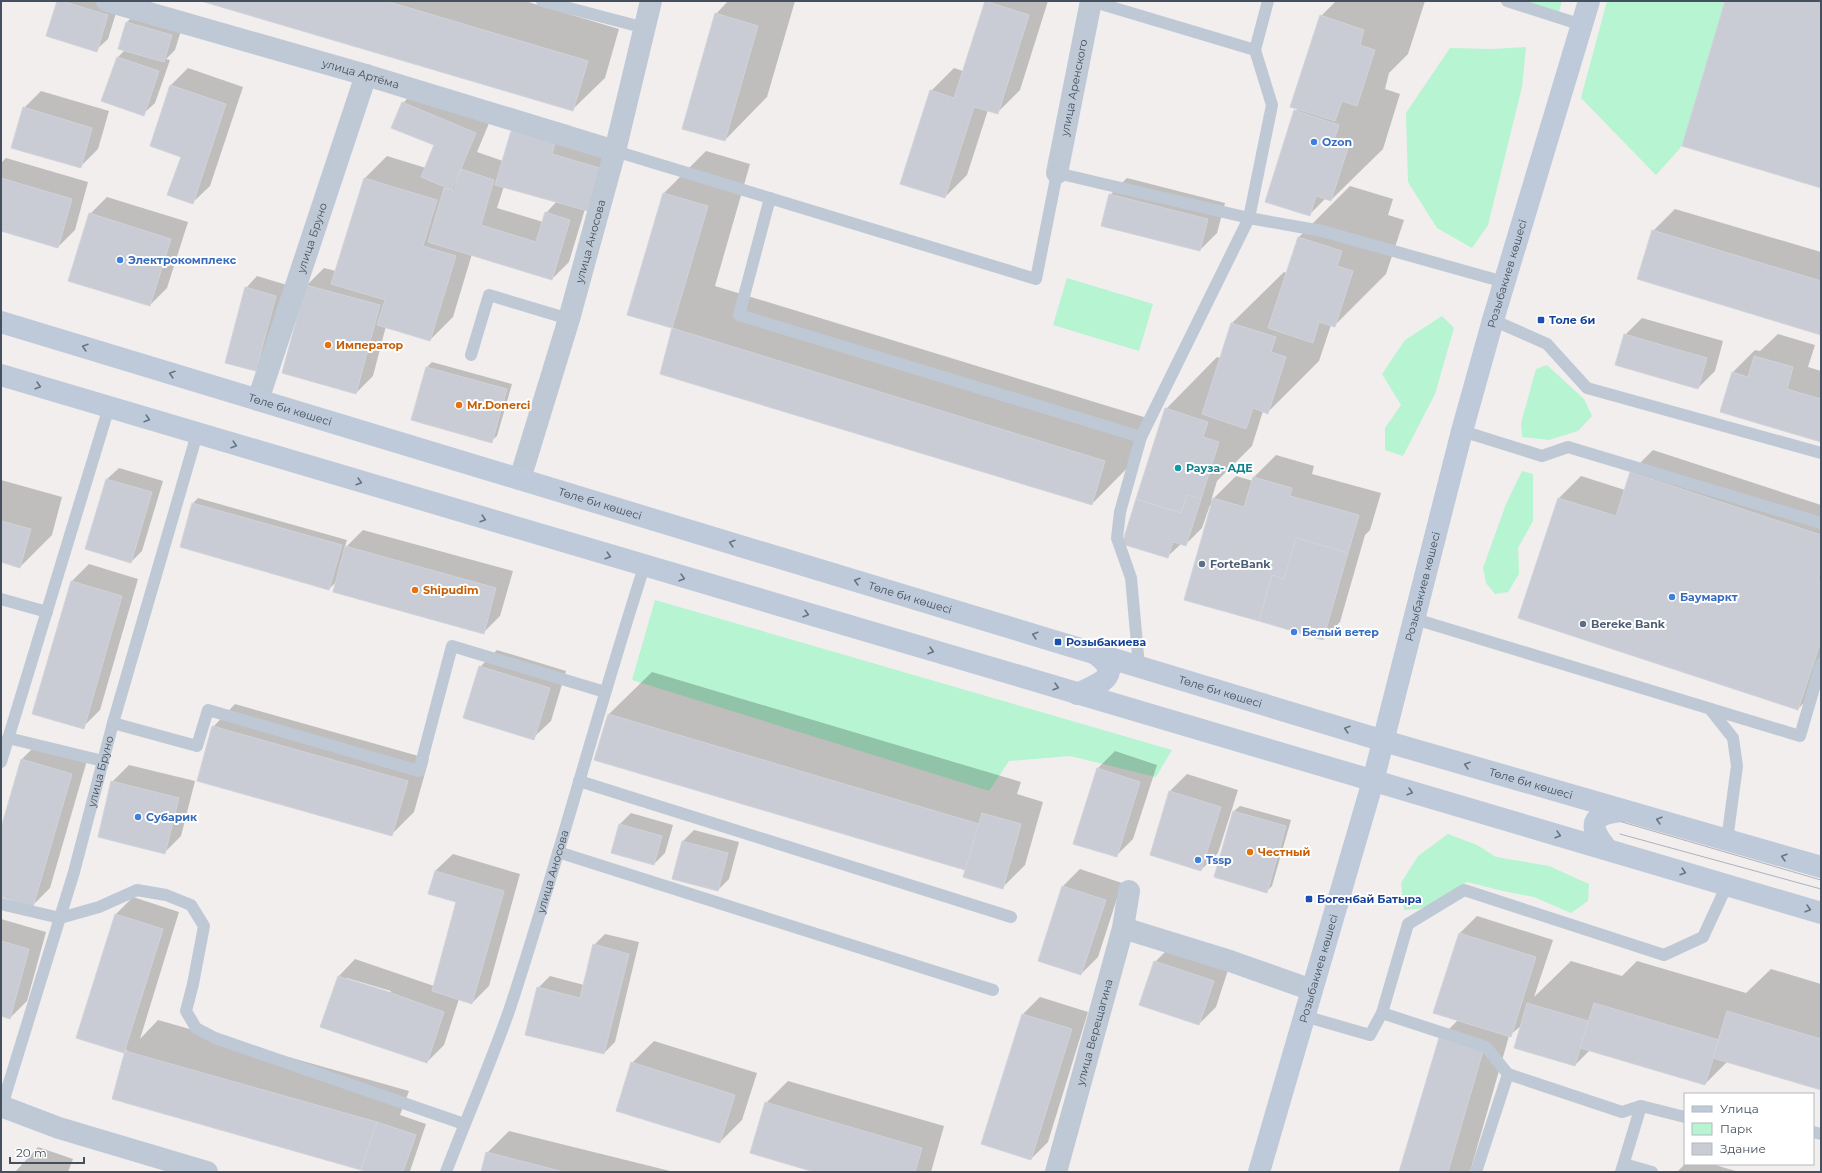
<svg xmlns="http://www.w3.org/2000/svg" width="1822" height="1173" font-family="Montserrat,sans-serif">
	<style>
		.green { fill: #b6f4d2 }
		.shadow { fill: #0003; fill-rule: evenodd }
		.building { fill: #c9ccd4; stroke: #d1d3da }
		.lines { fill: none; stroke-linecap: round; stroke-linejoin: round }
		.service { stroke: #bfc9d5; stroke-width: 12 }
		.minor { stroke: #bfc9d5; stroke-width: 22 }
		.secondary { stroke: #becad9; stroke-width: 22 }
		.tram { stroke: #afb2b9; stroke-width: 1 }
		.oneway { stroke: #697583 }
		.shop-dot { fill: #3f7fe0; stroke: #fff; stroke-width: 1.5 }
		.transit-dot { fill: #1a4fb4; stroke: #fff; stroke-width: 1.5 }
		.food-dot { fill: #e8710a; stroke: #fff; stroke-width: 1.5 }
		.culture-dot { fill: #0f9aa8; stroke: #fff; stroke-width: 1.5 }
		.service-dot { fill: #5c6f8a; stroke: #fff; stroke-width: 1.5 }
		.labels { text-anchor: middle; stroke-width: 4; stroke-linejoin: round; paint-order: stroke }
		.street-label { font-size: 11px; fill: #44505e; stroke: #fff }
		.shop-label { font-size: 11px; font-weight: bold; fill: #366cbe; stroke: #fff; text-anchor: start }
		.transit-label { font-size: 11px; font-weight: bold; fill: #164399; stroke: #fff; text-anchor: start }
		.food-label { font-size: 11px; font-weight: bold; fill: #c56008; stroke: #fff; text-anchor: start }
		.culture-label { font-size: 11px; font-weight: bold; fill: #0d838f; stroke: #fff; text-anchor: start }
		.service-label { font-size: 11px; font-weight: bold; fill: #4e5e75; stroke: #fff; text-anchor: start }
	</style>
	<rect width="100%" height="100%" fill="#f1eeed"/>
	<g class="green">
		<path d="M1522,1H1562L1557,19Z"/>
		<path d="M1607,1H1725L1682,146L1656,175L1581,98Z"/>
		<path d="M1526,47L1522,87L1488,225L1472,248L1437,228L1408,182L1406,113L1450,48L1492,49Z"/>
		<path d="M1067,278L1153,304L1139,351L1053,325Z"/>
		<path d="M1442,316L1454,328L1435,394L1403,456L1385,450V428L1401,405L1382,374L1405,340Z"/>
		<path d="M1547,365L1584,399L1592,416L1578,431L1549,440L1522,437L1521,423L1536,369Z"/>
		<path d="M1522,471L1533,474V521L1518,548L1519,574L1508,592L1495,594L1486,583L1483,568L1506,504Z"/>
		<path d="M655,600L1172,750L1156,777L1070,756L1009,761L989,791L632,680Z"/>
		<path d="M1448,834L1477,845L1496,857L1549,866L1589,884L1588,901L1571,913L1534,897L1503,891L1467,882L1426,908L1404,910L1401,883L1418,856Z"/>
	</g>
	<g class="shadow">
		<path d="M58,1H111L119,3L108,39L96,50Z"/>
		<path d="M205,1H525L619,29L605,78L573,109Z"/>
		<path d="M728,1H795L767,97L725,140L716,14Z"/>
		<path d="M986,1H1048L1020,90L997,113L988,110L967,175L945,197L931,91L954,68L963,71Z"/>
		<path d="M1336,1H1425L1408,54L1389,73L1385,89L1400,94L1383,149L1331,200L1326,198L1309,215L1295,111L1298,109L1321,16Z"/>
		<path d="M138,11L183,24L175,50L166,59L170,60L155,103L143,114L102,100L118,57L125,50L127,22Z"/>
		<path d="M188,68L243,87L210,186L192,203L182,156L171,85Z"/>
		<path d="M420,86L492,116L477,152L503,161L512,131L529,114L571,126L568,137L616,151L585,209L569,262L552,279L472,254L453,317L430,340L386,326L373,376L356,393L307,285L324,268L336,271L365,178L387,156L426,168L436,145L403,103ZM504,186L557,201L546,213L543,222L497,208Z"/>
		<path d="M41,91L109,111L98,149L81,166L24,108Z"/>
		<path d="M706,151L750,164L715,286L1147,418L1134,461L1092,504L661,373L674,328L629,315L664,193Z"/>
		<path d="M6,158L88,182L75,230L58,247L1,230V163Z"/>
		<path d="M1127,178L1225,203L1217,233L1200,250L1110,195Z"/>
		<path d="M1350,186L1393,199L1388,215L1404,220L1386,274L1334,326L1331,325L1319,361L1268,412L1263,411L1252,446L1217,481L1211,501L1236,476L1253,481L1254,477L1276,455L1314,466L1312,474L1381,493L1370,530L1365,535L1340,622L1323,639L1211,506L1210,505L1202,528L1185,545L1181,544L1167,557L1166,409L1217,357L1221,358L1232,323L1284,272L1287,273L1299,237Z"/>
		<path d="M107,197L188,222L167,288L150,305L90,214Z"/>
		<path d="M1675,209L1821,252V334L1653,231Z"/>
		<path d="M257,276L287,285L267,359L256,370L246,288Z"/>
		<path d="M1642,318L1723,341L1715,371L1698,388L1625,335Z"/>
		<path d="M1778,334L1815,345L1808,367L1821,371V441L1733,372L1755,350L1760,351Z"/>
		<path d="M432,362L512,384L497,436L491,441L427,367Z"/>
		<path d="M1653,450L1821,505V685L1798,709L1520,618L1559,498L1581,476L1625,490L1631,472Z"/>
		<path d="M119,468L163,481L142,551L131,562L86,549L107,479Z"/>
		<path d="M1,480L62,497L52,535L20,567L1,561Z"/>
		<path d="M198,498L347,540L344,549L363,530L513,571L500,616L483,633L337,581L329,589L181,546L193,503Z"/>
		<path d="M89,564L138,579L100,710L83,727L72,581Z"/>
		<path d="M497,650L566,671L551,721L533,738L480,667Z"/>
		<path d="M652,672L1021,782L1017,794L1043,802L1025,865L1002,888L967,866L965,868L609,714Z"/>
		<path d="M235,704L429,759L414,812L392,834L213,727Z"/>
		<path d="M39,742L88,757L50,888L33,905L1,896V831L22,759Z"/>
		<path d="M1115,751L1157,765L1133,839L1116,856L1074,843L1098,768Z"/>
		<path d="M129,765L195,781L181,836L164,853L112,782Z"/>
		<path d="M1187,774L1238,790L1218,853L1201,870L1170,791Z"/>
		<path d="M1240,806L1291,820L1272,886L1266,892L1215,877L1234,811Z"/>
		<path d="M631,813L673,825L665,853L654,864L620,824Z"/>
		<path d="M694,830L739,842L729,879L718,890L683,841Z"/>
		<path d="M453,854L520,874L489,986L472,1003L459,999L444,1045L427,1062L338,977L355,959L434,986L457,901L435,871ZM347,978L391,991L390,993L347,980Z"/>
		<path d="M1080,869L1122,883L1098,957L1081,974L1063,886Z"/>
		<path d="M133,897L179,912L140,1039L158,1020L409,1091L400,1115L426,1124L410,1171L370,1172L113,1098L127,1049L124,1052L116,914Z"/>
		<path d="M1477,916L1553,940L1534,997L1571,961L1622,976L1637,961L1746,993L1771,969L1821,984V1089L1727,1062L1705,1084L1590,1050L1575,1065L1522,1025L1509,1036L1470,1172H1400L1439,1039L1458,1020L1434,1012L1460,933Z"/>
		<path d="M1,919L46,932L27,1001L10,1018L1,1015Z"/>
		<path d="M605,934L639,942L615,1042L604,1053L538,988L550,976L584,985L594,945Z"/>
		<path d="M1172,945L1230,964L1216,1007L1199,1024L1155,962Z"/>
		<path d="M1040,997L1088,1012L1048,1142L1031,1159L982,1143L1023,1014Z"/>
		<path d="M654,1041L757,1073L742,1120L720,1142L632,1063Z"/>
		<path d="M788,1081L944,1126L931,1172H817L766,1103Z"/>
		<path d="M509,1131L674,1172H482L487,1153Z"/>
		<path d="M38,1147L73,1159L68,1172H15Z"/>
		<path d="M1685,1164H1712L1739,1172H1677Z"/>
	</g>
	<g class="building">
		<path d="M57,1H62L108,15L97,52L46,36Z"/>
		<path d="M201,1H386L588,61L573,111Z"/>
		<path d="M985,1L1029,15L998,114L974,107L945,198L900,184L930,90L954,98Z"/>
		<path d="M1725,1H1821V188L1682,146Z"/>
		<path d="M715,13L758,26L725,141L682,129Z"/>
		<path d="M1320,15L1364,30L1360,45L1375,50L1357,106L1342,101L1335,121L1290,107Z"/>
		<path d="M126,22L172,35L164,62L118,49Z"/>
		<path d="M117,57L159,71L144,116L101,101Z"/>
		<path d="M170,85L226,104L193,204L167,195L181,157L150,146Z"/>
		<path d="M402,102L476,133L452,190L421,177L434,145L391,128Z"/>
		<path d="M23,107L92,128L81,168L11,148Z"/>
		<path d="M1294,110L1339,125L1334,140L1349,145L1331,201L1316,196L1310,216L1265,202Z"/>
		<path d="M511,131L555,143L552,154L600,168L588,211L495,185Z"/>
		<path d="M461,169L494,180L481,225L536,242L545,212L570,220L552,280L428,242L444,188L454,191Z"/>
		<path d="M1,178L72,199L58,248L1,231Z"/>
		<path d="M364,178L437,200L423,246L456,256L430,341L377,325L385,300L331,284Z"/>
		<path d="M663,193L708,206L672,328L627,315Z"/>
		<path d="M1109,194L1208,219L1200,251L1101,226Z"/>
		<path d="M89,213L171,239L150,306L68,281Z"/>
		<path d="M1652,230L1821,281V335L1637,279Z"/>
		<path d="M1298,237L1342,251L1337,266L1353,271L1335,327L1319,322L1313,343L1268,328Z"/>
		<path d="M306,285L380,305L356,394L282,373Z"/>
		<path d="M245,287L276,296L256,371L225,363Z"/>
		<path d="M1231,323L1276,337L1271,352L1286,357L1268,414L1253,408L1246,429L1202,414Z"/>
		<path d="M672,328L1105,461L1092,505L660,374Z"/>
		<path d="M1624,334L1707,358L1698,389L1615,365Z"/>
		<path d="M1754,356L1793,367L1787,389L1821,399V442L1720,412L1732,372L1748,377Z"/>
		<path d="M426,367L507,389L492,443L411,420Z"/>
		<path d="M1165,408L1208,422L1203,437L1219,442L1201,499L1187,495L1181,513L1136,499Z"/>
		<path d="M1630,472L1821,535V569L1818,579L1821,580V641L1798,710L1518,618L1558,498L1616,516Z"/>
		<path d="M1253,477L1292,488L1290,496L1359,515L1348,553L1296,538L1284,579L1272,575L1259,621L1184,600L1213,498L1244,507Z"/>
		<path d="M106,479L152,492L131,563L85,549Z"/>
		<path d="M1187,495L1201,499L1186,546L1173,542L1168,558L1122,544L1136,499L1181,513Z"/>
		<path d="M192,503L342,545L329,590L180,547Z"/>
		<path d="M1,521L31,529L20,568L1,562Z"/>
		<path d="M1296,538L1348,553L1323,640L1259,621L1272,575L1284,579Z"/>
		<path d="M345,546L496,588L484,634L333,592Z"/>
		<path d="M71,581L122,596L84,729L32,714Z"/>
		<path d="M479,666L550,688L534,740L463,718Z"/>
		<path d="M608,714L979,824L965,870L594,760Z"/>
		<path d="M212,726L408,781L392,836L197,781Z"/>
		<path d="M21,759L72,774L33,907L1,897V828Z"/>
		<path d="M1097,768L1140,782L1117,857L1073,844Z"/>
		<path d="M111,781L179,798L165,854L98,837Z"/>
		<path d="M1169,791L1221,807L1201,871L1150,855Z"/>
		<path d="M1233,811L1286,826L1267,893L1214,877Z"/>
		<path d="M982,813L1021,824L1003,889L963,877Z"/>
		<path d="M619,824L662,836L654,865L611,853Z"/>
		<path d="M682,841L728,853L718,891L672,879Z"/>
		<path d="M435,871L504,891L472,1004L432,991L456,902L428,894Z"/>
		<path d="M1062,886L1106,900L1081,975L1038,961Z"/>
		<path d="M115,914L163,929L124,1053L76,1038Z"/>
		<path d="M1459,933L1536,957L1511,1037L1433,1013Z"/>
		<path d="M1,941L29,949L10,1019L1,1016Z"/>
		<path d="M593,944L629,954L604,1054L525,1035L537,987L580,998Z"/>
		<path d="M1154,961L1214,981L1199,1025L1139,1005Z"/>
		<path d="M338,976L386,991L444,1012L427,1063L320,1027Z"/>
		<path d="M1527,1003L1588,1021L1575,1066L1514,1048Z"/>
		<path d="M1594,1003L1719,1040L1705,1085L1580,1048Z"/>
		<path d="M1727,1011L1821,1039V1090L1713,1058Z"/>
		<path d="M1022,1014L1072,1029L1031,1160L981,1144Z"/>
		<path d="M1439,1038L1483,1051L1448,1172H1399Z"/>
		<path d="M125,1051L377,1122L361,1170L112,1099Z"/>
		<path d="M631,1062L735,1095L720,1143L616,1111Z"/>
		<path d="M765,1102L922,1148L915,1172H814L750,1153Z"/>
		<path d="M377,1122L416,1135L403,1172H367L361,1170Z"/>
		<path d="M486,1152L564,1172H481Z"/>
	</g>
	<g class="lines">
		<g class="service">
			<path d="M542,1L645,28"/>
			<path d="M1091,1L1255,50"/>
			<path d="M1507,1L1582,25"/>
			<path d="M615,151L1036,279L1057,173L1249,218L1322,231L1504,282"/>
			<path d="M770,198L739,315L1141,437L1249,218L1272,105L1255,50L1268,1"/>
			<path d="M1493,320L1547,344L1587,388L1821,453"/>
			<path d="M471,355L489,295L569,319"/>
			<path d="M1462,431L1542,456L1568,447L1821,523"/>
			<path d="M1,599L47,612"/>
			<path d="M1415,619L1800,736L1821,664"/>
			<path d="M1139,666L1131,578L1117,538L1120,512L1141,437"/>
			<path d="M1710,709L1733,738L1737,766L1727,840"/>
			<path d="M113,723L197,746L208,710L419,771L452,646L605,692"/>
			<path d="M8,738L103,761"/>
			<path d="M1,762L109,407"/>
			<path d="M579,781L1011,917"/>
			<path d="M558,852L993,990"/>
			<path d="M1,904L60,918L99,907L137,890L166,895L191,905L204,926L193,984L186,1011L196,1028L215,1038L464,1124"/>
			<path d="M1382,1013L1486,1047L1508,1074L1622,1112L1641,1106L1685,1117"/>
			<path d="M1304,1016L1370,1035L1382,1013L1408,924L1464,890L1664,955L1703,937L1727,885"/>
			<path id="s1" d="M1,1109L74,872L113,723L197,434"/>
			<path d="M1813,1132L1821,1134"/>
			<path d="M1624,1164L1652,1172"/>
			<path id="s2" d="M446,1172C467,1117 491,1063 510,1008C558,862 597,713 644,567"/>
			<path d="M1476,1172L1508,1074"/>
			<path d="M1621,1172L1641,1106"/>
		</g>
		<g class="minor">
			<path id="s3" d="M107,1L366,75L615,151"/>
			<path id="s4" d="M1057,173L1091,1"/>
			<path id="s5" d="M258,400L366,75"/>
			<path id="s6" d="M520,479L569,319L615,151L651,1"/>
			<path d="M1123,928L1230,961L1312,990"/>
			<path d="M1,1106L59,1128L207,1172"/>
			<path id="s7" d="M1056,1172L1123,928L1129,891"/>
		</g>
		<g class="secondary">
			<path id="s8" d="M1,322L1384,741L1821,867"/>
			<path d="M1,375L1821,913"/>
			<path d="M1077,694C1099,684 1126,675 1094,653"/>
			<path d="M1607,849C1603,844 1597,837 1595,830C1591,813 1614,812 1625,811"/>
			<path id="s9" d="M1259,1172L1373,781L1462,431L1493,320L1589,1"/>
		</g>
		<g class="tram">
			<path d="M1622,822L1821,880"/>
			<path d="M1620,834L1821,889"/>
		</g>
	</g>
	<defs><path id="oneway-chevron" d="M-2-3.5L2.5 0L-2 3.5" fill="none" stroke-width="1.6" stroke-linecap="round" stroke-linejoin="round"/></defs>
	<g class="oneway">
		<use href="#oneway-chevron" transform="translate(85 347) rotate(-163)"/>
		<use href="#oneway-chevron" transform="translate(172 374) rotate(-163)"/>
		<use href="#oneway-chevron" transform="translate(38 386) rotate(16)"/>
		<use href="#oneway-chevron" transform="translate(147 419) rotate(17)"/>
		<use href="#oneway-chevron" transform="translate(234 445) rotate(17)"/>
		<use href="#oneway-chevron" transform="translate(359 482) rotate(17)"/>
		<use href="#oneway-chevron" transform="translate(483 519) rotate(17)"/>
		<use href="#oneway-chevron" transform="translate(732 543) rotate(-163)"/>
		<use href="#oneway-chevron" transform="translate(608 556) rotate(17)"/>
		<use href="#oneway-chevron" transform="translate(682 578) rotate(16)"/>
		<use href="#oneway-chevron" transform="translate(857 581) rotate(-163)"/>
		<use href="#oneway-chevron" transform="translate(806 614) rotate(16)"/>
		<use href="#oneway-chevron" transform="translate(1035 635) rotate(-163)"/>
		<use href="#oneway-chevron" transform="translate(931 651) rotate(16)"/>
		<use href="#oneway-chevron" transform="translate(1056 687) rotate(16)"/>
		<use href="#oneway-chevron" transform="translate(1347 729) rotate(-163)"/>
		<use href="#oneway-chevron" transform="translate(1467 765) rotate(-164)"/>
		<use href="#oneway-chevron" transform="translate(1410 792) rotate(16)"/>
		<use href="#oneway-chevron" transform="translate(1659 820) rotate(-164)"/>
		<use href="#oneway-chevron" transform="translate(1558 835) rotate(16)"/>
		<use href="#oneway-chevron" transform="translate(1784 857) rotate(-164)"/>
		<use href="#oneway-chevron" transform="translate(1683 872) rotate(17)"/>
		<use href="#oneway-chevron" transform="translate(1808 909) rotate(16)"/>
	</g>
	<g class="shop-dot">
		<circle cx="1314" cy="142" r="4"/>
		<circle cx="120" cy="260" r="4"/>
		<circle cx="1672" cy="597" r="4"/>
		<circle cx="1294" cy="632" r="4"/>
		<circle cx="138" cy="817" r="4"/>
		<circle cx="1198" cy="860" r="4"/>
	</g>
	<g class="transit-dot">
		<rect x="1537" y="316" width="8" height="8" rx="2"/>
		<rect x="1054" y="638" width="8" height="8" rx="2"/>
		<rect x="1305" y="895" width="8" height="8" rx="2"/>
	</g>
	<g class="food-dot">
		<circle cx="328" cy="345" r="4"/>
		<circle cx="459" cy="405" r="4"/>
		<circle cx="415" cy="590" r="4"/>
		<circle cx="1250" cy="852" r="4"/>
	</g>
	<circle class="culture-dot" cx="1178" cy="468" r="4"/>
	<g class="service-dot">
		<circle cx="1202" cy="564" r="4"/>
		<circle cx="1583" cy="624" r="4"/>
	</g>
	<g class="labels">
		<g class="street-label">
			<text dy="4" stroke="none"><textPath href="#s3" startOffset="264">улица Артёма</textPath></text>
			<text dy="4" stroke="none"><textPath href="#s4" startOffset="87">улица Аренского</textPath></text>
			<text dy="4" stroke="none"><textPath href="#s5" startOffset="171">улица Бруно</textPath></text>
			<text dy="4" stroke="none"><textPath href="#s6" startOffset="248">улица Аносова</textPath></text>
			<text dy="4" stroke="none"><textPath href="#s9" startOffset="932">Розыбакиев көшесі</textPath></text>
			<text dy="4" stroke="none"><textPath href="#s8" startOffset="302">Төле би көшесі</textPath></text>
			<text dy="4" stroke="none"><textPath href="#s8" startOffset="626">Төле би көшесі</textPath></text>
			<text dy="4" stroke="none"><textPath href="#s9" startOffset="608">Розыбакиев көшесі</textPath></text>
			<text dy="4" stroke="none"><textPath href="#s8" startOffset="950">Төле би көшесі</textPath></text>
			<text dy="4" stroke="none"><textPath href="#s8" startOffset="1274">Төле би көшесі</textPath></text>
			<text dy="4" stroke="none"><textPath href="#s1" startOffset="352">улица Бруно</textPath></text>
			<text dy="4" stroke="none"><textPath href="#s8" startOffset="1598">Төле би көшесі</textPath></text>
			<text dy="4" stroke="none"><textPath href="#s2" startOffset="319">улица Аносова</textPath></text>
			<text dy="4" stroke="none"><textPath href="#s9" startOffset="212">Розыбакиев көшесі</textPath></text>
			<text dy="4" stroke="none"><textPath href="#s7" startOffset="145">улица Верещагина</textPath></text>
		</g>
		<g class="shop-label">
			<text x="1322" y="146">Ozon</text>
			<text x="128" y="264">Электрокомплекс</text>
			<text x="1680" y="601">Баумаркт</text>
			<text x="1302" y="636">Белый ветер</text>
			<text x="146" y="821">Субарик</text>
			<text x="1206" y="864">Tssp</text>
		</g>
		<g class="transit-label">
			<text x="1549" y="324">Толе би</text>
			<text x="1066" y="646">Розыбакиева</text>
			<text x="1317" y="903">Богенбай Батыра</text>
		</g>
		<g class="food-label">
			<text x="336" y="349">Император</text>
			<text x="467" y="409">Mr.Donerci</text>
			<text x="423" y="594">Shipudim</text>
			<text x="1258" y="856">Честный</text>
		</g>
		<g class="culture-label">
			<text x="1186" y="472">Рауза- АДЕ</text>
		</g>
		<g class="service-label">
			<text x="1210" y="568">ForteBank</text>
			<text x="1591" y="628">Bereke Bank</text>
		</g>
	</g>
	<rect width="1822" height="1173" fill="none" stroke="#44505e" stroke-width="4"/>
	<rect x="1684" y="1093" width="130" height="72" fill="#ffffff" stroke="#b4b9bf"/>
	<rect x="1692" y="1106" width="20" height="6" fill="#becad9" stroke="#b4b9bf"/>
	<text x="1720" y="1113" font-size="12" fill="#44505e">Улица</text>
	<rect x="1692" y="1123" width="20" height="12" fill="#b6f4d2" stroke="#b4b9bf"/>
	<text x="1720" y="1133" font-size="12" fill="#44505e">Парк</text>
	<rect x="1692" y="1143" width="20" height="12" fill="#c9ccd4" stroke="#b4b9bf"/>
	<text x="1720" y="1153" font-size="12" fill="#44505e">Здание</text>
	<path d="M10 1157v6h74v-6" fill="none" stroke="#44505e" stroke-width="2"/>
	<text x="16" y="1157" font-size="12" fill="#44505e" stroke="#ffffff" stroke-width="3" paint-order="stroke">20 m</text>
</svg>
